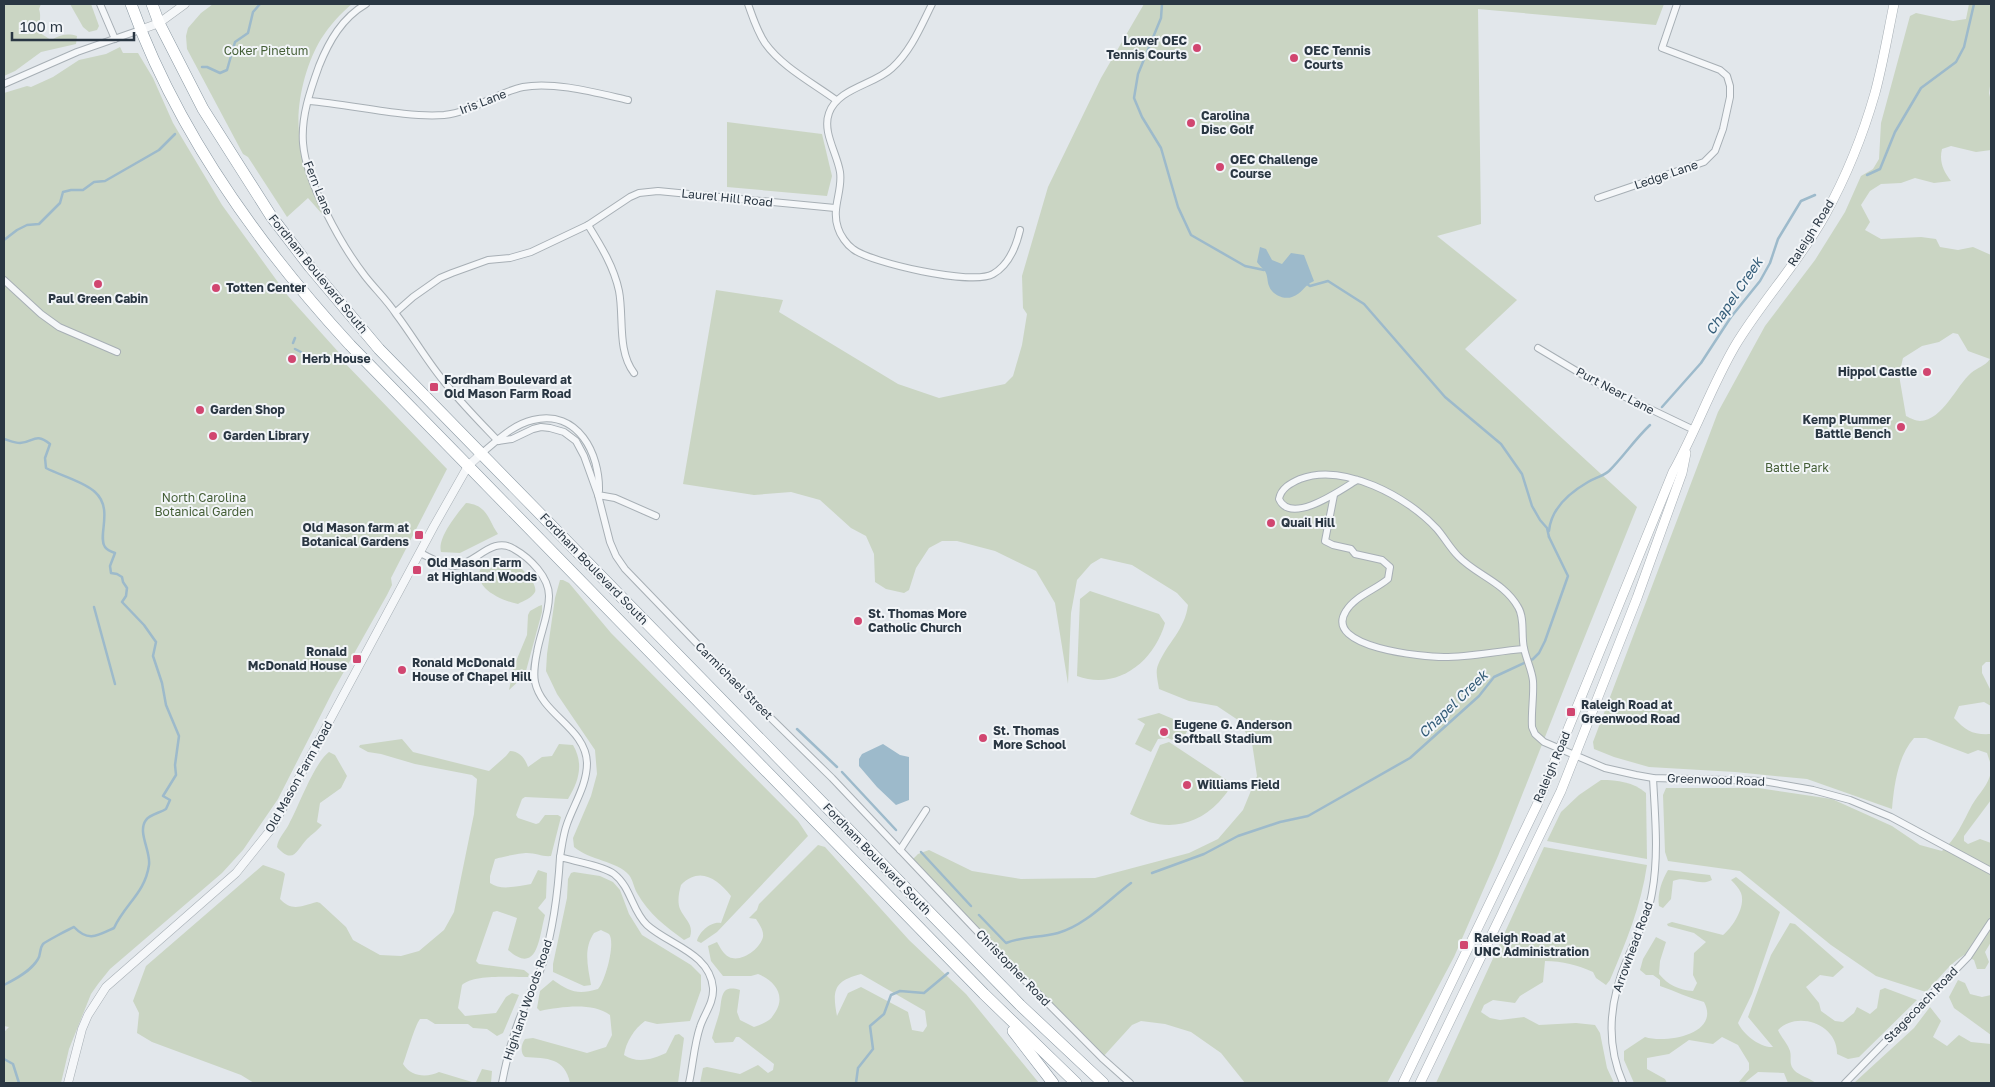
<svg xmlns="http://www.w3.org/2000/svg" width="1995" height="1087" font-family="'Golos Text',sans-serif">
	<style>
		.green { fill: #cad5c3; fill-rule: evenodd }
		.water { fill: #9dbacb }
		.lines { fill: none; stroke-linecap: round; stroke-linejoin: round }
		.stream { stroke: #9dbacb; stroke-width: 2.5 }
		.minor-casing { stroke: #a7afb5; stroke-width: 8 }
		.tertiary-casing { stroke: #a7afb5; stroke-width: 9 }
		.secondary-casing { stroke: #a7afb5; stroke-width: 10 }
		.trunk-casing { stroke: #8997a2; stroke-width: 12 }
		.minor { stroke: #f5f7f9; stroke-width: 6 }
		.tertiary { stroke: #f5f7f9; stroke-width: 8 }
		.secondary { stroke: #fff; stroke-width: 9 }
		.trunk { stroke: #fff; stroke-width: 11 }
		.poi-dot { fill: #d14670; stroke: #f2f5f8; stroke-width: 2 }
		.labels { text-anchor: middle; stroke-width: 4; stroke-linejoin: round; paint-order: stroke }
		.poi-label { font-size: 12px; font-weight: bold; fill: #2a3743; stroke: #f2f5f8; text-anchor: start }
		.park-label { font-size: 12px; fill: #455f37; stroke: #f2f5f8 }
		.street-label { font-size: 12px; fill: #2a3743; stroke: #f2f5f8 }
		.water-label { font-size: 14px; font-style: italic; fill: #335c78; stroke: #f2f5f8 }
	</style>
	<rect width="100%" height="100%" fill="#e2e7eb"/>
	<g class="green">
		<path d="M4,4H41L39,9C42,18 38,24 40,33L51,40C60,35 67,33 77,36L76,44L41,52L15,71L4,76Z"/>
		<path d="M70,4H91L99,26L97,30L89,32L83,27Z"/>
		<path d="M213,4H352C340,14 330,25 321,39C305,65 293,112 301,143C308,170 321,197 330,223L308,198L287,217L248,157L243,154L187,49L186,36L188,28L201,13Z"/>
		<path d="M1144,4H1664L1656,25L1478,9L1481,224L1437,236L1517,300L1465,349L1637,507L1573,666L1498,856L1454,957L1387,1083H1245L1221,1053L1191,1032L1165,1024L1141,1021L1132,1025L1102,1058L911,861L918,854L929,850L972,871L1021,879L1095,878L1189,853L1218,839L1243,810L1257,776L1252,743L1238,720L1217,706L1189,701L1159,689C1158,681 1155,672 1158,665C1167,643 1185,630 1188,605L1177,593L1132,565L1101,558L1091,564L1077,580L1071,613L1068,684L1055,603L1036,571L995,551L957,541H942L929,548L916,568L909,590L904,593L886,589L875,582L874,554L866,536L851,528L820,500L791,492L754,495L683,484L716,290L783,300L779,312L898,384L939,398L1005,384L1013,376L1022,345L1027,314L1023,308L1022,276L1048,187L1101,78Z"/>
		<path d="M1969,4H1991V79L1989,93L1991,101V150L1976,152L1951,146L1942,149C1939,161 1943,171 1951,181L1934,183L1915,178L1901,183L1881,184L1870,191L1861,205L1870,222L1865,230L1881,239L1921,237L1936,239L1940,247L1958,250L1973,247L1991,255V662H1986L1982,666V673L1991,691V706L1984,702L1959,706L1954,718C1966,731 1973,735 1991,734V765L1987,753L1978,750L1968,754L1926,738H1914C1898,756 1894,785 1892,809L1807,779L1735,772L1649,767L1614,757L1594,749L1593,742L1718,412L1765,326L1815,260L1845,212L1861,176L1873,169L1879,159L1881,123L1910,16L1916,13L1953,21L1966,19ZM1953,333L1958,334L1968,351L1990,359C1984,367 1978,367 1971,373C1956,386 1943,420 1920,421C1916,421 1910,418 1906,416L1899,375L1903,358L1922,346L1939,342Z"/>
		<path d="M120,47L123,53H138L153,78L173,123L222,205L288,296L342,356L341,359L447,469L391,578L392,585L387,595L333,691L278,799L243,850L222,873L110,969L98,984L91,994L69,1049L61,1083H4V1032L9,1027L4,1026V93L27,86L31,87L53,77L79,60L106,54Z"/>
		<path d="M727,122L822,134L832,176L827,196L727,187Z"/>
		<path d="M466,503C488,505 488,520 498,534L460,553L441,552C437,538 457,514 466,503Z"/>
		<path d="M505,561C509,562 514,563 517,565C523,569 538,584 535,592C532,598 523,601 518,604C507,602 493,596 485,588C477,580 477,565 489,562C494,560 500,561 505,561Z"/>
		<path d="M560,580H563L569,583L611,633L798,821L808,836L717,932L701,943L697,941C699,932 711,921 721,923L731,896C717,879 700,866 681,885C679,892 677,902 680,909C685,920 694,924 690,937L684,940C665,926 649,914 637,893C634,888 633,880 629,875C617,861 589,860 574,847L573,838L591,796L597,774L595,750L557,694L546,671L547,654L555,598Z"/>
		<path d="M1090,591L1159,614L1165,623C1154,662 1117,691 1077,676L1080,599Z"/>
		<path d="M542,605V612L526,671L523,677L509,690L514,666L527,635L528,615L530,611L539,606Z"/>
		<path d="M1159,713L1190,726L1180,744L1168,738L1158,739L1151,752L1135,744L1145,724L1137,719Z"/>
		<path d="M402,739L413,752L489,771L506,756L510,751C519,751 525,758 528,767L542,757L552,756L559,744L573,745C584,764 579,781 568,799L525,797L522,799L516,815L518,818L536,824L539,823L545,815H558L561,817L551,856C543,857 536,853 527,853C521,853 501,857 495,859L490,876V883C501,891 518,886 531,884L538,870L547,873L546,898L538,908L545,915C539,937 538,976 508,950L517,918L497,911L493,912L476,961L479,964L524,970L529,974L528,977C512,977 473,974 462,985L458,1008L465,1016L496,1013L506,997L512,993L519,995L503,1033L497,1036L487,1029L473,1028L468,1024H435L427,1019H420C415,1025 407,1054 403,1064C411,1077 427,1078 439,1072L472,1082H476L482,1069L492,1071L491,1083H254L241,1075L152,1042L137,1033L139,1013L133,1001L146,966L263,865L283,872L285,874L280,899C292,912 301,906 317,902L320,903L346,927L353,940L380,955L401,956L419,951L444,930L454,912L474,814L477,779L472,775L415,764L381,754L368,752L359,747L360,745Z"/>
		<path d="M1169,742L1231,783C1230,790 1224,796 1219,802C1193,829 1161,831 1130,814L1160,745Z"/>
		<path d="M329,752L335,755L347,776L341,788L320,803L317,822L322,825C317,831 312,834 307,839C297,849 294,866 277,847C278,838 285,832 289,824C299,806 314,763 329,752Z"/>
		<path d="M1991,771V800L1964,836V841L1968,844L1980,839L1991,843V942L1985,952L1989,962L1985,969H1977L1974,960L1964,955C1950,963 1938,980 1926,992L1876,976L1831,945L1740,871L1668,861L1665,852L1663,795L1666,788H1758L1832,799L1892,826L1920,845L1942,851C1956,839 1963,822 1972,805C1979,793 1989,785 1991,771Z"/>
		<path d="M1601,780C1618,780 1633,782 1646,793L1647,859L1547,841L1561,812L1579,795Z"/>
		<path d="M818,845L825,847L909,940L966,994L1039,1083H700L703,1068L707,1067L740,1074L758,1065L768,1073L773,1070L774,1064L739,1037H736L733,1042L715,1043L712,1038C714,1029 718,1019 720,1010C722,997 721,984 740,990L737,1012L740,1020L754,1027C759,1025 765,1023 769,1020C772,1018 774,1014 776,1011C786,994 773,980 758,974L751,976H723L711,961L708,946L717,942C720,947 723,954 729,957C741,963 760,949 763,937C764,930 759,924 756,919L749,918L757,910L759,904ZM861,974L925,1011L927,1026L923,1032L912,1030L908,1012L861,987L848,993L837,1016C832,990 834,981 861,974Z"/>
		<path d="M1544,847L1647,865C1641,906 1626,942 1610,980L1606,985L1596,978L1593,972C1577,965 1563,961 1545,961L1543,982L1520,996L1515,1003L1493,1000L1484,1005L1481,1012L1490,1018L1500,1020L1524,1017L1539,1025L1576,1023L1595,1025L1600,1033L1607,1068L1614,1083H1436Z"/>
		<path d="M1668,870L1710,875L1712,880C1699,887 1686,875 1673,881L1671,899L1663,908L1659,906C1657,894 1662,880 1668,870Z"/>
		<path d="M574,872L600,876L613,882L620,890L629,914L642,935L691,965L701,975V990L690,1021L657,1024L645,1021C634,1029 626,1042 624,1055C637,1064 654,1059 666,1053L675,1035L679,1034L684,1038L678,1083H570C565,1058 547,1058 525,1057C520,1053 521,1044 525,1039L533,1038L587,1053L606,1047L612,1035L610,1015C592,1002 561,1007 540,1011L537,1008L540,991L553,980C570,992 578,995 598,989C605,982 616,943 609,934C607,933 603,931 601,930L594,933C583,949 588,967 591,985L584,986L553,972V964L567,898L568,879L571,873Z"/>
		<path d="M1736,877L1780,912L1752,994L1738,1023C1743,1034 1760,1048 1773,1047L1748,1017L1771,955L1790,923L1795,924L1844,967L1833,977L1820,975L1806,987L1819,1003L1821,1011L1835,1021L1843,1022L1854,1013L1857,1007L1870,1014L1877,1008L1880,990L1885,988L1917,1000L1859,1057L1848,1059L1837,1054C1838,1025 1798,1010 1778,1030C1781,1037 1788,1044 1790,1051C1792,1058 1788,1064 1795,1071C1799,1075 1809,1078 1816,1083H1788L1784,1073L1758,1072L1744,1083H1738L1749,1070V1063L1738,1045L1722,1037L1713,1044L1689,1040L1669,1054L1647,1058V1069L1665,1079L1667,1083H1634L1624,1060V1051L1645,1037C1666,1044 1721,1034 1704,1002C1689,998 1675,991 1660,986V980L1653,975H1646L1640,970L1643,959L1656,937L1666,942L1660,961L1659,974C1668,985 1679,990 1693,991L1697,983L1693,975L1694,953L1706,942L1694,933L1668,926L1667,924L1672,922L1723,935C1733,927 1746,906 1741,893C1739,888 1735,884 1731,880Z"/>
		<path d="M1958,980L1965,983L1970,994L1982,997L1991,995V1035L1954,1008L1949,997Z"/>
		<path d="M1930,1007L1941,1021L1933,1037L1947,1046L1959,1035L1971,1042L1991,1044V1083H1854L1914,1028Z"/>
	</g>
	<g class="water">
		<path d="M1260,247L1266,249L1272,260L1282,264L1291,253L1304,255L1314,281C1304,285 1302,294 1292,297C1284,300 1272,295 1269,286C1267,281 1268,276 1265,271C1262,268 1259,265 1257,262Z"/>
		<path d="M883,744L900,755L909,757V800L896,805L877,787L859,766V759L862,754Z"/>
	</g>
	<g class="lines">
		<g class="stream">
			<path d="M1162,4L1161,18L1138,74L1134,98L1142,117L1161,148L1178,207L1191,235L1245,266L1264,270"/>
			<path d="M202,67H207L220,73L227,70L235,42L248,33L253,12L260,4"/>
			<path d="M1867,175L1880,169L1895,132L1921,88L1956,62L1964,47L1974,4"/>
			<path d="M4,240L17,230L27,225L39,224L60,203L63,192L71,190H83L94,182L105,181L112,177L159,150L175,134"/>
			<path d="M1304,282L1310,286L1328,281L1364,304L1445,397L1501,444L1522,474L1532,506L1540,520L1547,528L1549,537"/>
			<path d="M293,343L295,338"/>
			<path d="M295,349L301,352"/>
			<path d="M1662,407L1701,363L1731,317L1760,281L1770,263L1778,239L1801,201L1815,195"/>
			<path d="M4,439C8,440 15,443 20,443C34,442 35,432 50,444L45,458L46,468C59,475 85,482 95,492C114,509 97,536 105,547C107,550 112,552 115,553L110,566L111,573L117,574L122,577L123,582L127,588L126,596L122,602L144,625L156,642L153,656L162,683L166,705L179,736L175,765L176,775L163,796L170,800L166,809C160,813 150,814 146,820C137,832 151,851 149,865C145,893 125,904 114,928C97,936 88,942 74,927C69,929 45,942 43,944C39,949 41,955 38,959C31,971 16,979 4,985"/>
			<path d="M1549,531C1551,508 1569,493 1588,482C1595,478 1603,476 1609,471C1624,456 1635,439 1650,425"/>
			<path d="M94,607L115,684"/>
			<path d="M797,729L837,767"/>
			<path d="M842,772L896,830"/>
			<path d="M921,852L971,906"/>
			<path d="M1152,873L1204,854L1238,836L1280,822L1308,816L1410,758L1479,696L1494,677L1533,659L1539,653L1545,641L1568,576L1549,537"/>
			<path d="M979,915L1006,943C1023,936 1040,938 1058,933C1086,925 1108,900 1131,883"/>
			<path d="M4,1059L13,1064L19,1083"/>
			<path d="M856,1083L858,1068L873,1049L870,1026L884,1014L891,995L900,991L924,993L948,973"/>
		</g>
		<g class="minor-casing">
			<g id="minor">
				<path d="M100,4L115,39"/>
				<path d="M366,4C342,18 329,41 319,66C310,91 301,117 303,143C306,182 341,245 365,276C375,289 387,300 396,314C412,335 425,358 442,379C459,401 479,421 498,441"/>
				<path d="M748,4C753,18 757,31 765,43C782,67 813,83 836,100"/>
				<path d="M932,4C921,26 911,51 892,68C874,85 838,88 829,113C822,132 837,153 840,172C843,191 831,208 838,228C840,235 847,245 853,249C871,263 973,286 993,274C1009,265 1016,247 1020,230"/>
				<path d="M4,84L77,52L140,30"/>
				<path d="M308,101C351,104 403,118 444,115C473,112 495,93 523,87C553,81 597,93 628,100"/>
				<path d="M1598,198L1704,162L1715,151L1723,129L1730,97V86L1727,76L1720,70L1662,48L1677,4"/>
				<path d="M588,225C601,246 614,267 619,291C624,317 617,351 634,373"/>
				<path d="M4,280L41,314L59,327L117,352"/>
				<path d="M396,312L413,297L440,278L452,273L488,260L510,258L531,252L588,225L630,197L639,193L658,191L835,208"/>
				<path d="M1538,348L1598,384L1694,430"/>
				<path d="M498,441L512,439L533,429L541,427L550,428L564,432L576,441L584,456L598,495L610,542L616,556L625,569L734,682L832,778L992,947L1102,1058L1130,1083"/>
				<path d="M482,453C498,440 512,425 533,420C578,409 600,454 599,491"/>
				<path d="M1357,480C1342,489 1291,526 1279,499C1281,488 1291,483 1300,479C1343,462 1408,497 1437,529C1444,537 1450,548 1458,556C1476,575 1504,582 1518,607C1525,618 1521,636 1524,648C1526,659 1532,670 1533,681C1534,696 1531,712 1532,727L1535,734L1544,742L1605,768L1636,775L1653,778L1763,781L1813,790L1850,800L1891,817L1991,871"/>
				<path d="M598,495L615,498L656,516"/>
				<path d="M1334,495L1325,541L1333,545L1351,549L1355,554L1382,560L1390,567L1388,579C1375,590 1355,596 1346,611C1322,648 1425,657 1444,657C1471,657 1497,651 1524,649"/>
				<path d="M420,553C431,558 443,566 455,566C476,564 492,535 514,549C530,558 549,577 549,596C549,615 540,634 537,652C535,662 533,672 535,682C542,715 586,728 587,763C587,785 574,804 567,824C563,835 562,846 560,857"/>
				<path d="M900,850L926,810"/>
				<path d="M502,1083C506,1062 511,1041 519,1020C526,1001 536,983 543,963C553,929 558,893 560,857C573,861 604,866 614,874C631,887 632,911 647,925C669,945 710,953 713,988C714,1003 704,1014 700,1027C694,1045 693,1065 689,1083"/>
				<path d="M1623,1083C1605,1042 1610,998 1628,957C1637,936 1648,916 1652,893C1659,855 1655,816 1653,778"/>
				<path d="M1845,1083L1968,957L1991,922"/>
			</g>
		</g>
		<g class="tertiary-casing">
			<g id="tertiary">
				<path d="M140,30L159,23L185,4"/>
				<path d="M68,1083L82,1029L88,1015L106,987L236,873L272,828L434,526L468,466L482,453"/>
			</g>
		</g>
		<g class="secondary-casing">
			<g id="secondary">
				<path d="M1403,1083L1537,805L1673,472C1696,431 1711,387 1735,346C1762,301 1799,262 1825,215C1846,177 1863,135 1875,93C1883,63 1888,33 1894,4"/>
				<path d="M1420,1083L1561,791L1637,598L1682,473L1686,453"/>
			</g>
		</g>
		<g class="trunk-casing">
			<g id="trunk">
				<path d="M131,4C177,132 259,246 350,345L984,994L1076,1083"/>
				<path d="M152,4L159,23L203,109L271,216L310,267L379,349L1020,1005L1103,1083"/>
				<path d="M1013,1031L1053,1083"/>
			</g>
		</g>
		<use href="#minor" class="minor"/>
		<use href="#tertiary" class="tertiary"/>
		<use href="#secondary" class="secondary"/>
		<use href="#trunk" class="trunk"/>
	</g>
	<g class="poi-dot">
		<circle cx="1197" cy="48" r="5"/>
		<circle cx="1294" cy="58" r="5"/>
		<circle cx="1191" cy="123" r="5"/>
		<circle cx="1220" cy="167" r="5"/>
		<circle cx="98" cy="284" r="5"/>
		<circle cx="216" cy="288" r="5"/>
		<circle cx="292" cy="359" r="5"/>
		<circle cx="1927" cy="372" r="5"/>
		<rect x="429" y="382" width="10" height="10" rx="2.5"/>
		<circle cx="200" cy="410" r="5"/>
		<circle cx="1901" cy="427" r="5"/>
		<circle cx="213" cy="436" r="5"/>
		<circle cx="1271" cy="523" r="5"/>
		<rect x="414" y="530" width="10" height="10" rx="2.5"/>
		<rect x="412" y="565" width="10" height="10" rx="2.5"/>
		<circle cx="858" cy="621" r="5"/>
		<rect x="352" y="654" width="10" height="10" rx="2.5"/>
		<circle cx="402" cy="670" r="5"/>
		<rect x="1566" y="707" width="10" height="10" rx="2.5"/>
		<circle cx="1164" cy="732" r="5"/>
		<circle cx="983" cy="738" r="5"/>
		<circle cx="1187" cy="785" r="5"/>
		<rect x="1459" y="940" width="10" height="10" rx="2.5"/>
	</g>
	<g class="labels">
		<g class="poi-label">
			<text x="1187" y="45" text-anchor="end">Lower OEC<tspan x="1187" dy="14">Tennis Courts</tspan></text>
			<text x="1304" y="55">OEC Tennis<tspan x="1304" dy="14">Courts</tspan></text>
			<text x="1201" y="120">Carolina<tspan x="1201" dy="14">Disc Golf</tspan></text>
			<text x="1230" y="164">OEC Challenge<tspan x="1230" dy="14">Course</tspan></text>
			<text x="226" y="292">Totten Center</text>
			<text x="98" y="303" text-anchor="middle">Paul Green Cabin</text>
			<text x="302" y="363">Herb House</text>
			<text x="1917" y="376" text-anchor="end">Hippol Castle</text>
			<text x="444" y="384">Fordham Boulevard at<tspan x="444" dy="14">Old Mason Farm Road</tspan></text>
			<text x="210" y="414">Garden Shop</text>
			<text x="1891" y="424" text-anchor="end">Kemp Plummer<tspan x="1891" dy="14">Battle Bench</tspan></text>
			<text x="223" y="440">Garden Library</text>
			<text x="1281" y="527">Quail Hill</text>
			<text x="409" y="532" text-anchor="end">Old Mason farm at<tspan x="409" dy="14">Botanical Gardens</tspan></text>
			<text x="427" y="567">Old Mason Farm<tspan x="427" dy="14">at Highland Woods</tspan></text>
			<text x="868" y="618">St. Thomas More<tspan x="868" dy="14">Catholic Church</tspan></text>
			<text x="347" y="656" text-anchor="end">Ronald<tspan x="347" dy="14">McDonald House</tspan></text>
			<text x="412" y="667">Ronald McDonald<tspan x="412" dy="14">House of Chapel Hill</tspan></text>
			<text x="1581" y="709">Raleigh Road at<tspan x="1581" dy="14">Greenwood Road</tspan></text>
			<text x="1174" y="729">Eugene G. Anderson<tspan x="1174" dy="14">Softball Stadium</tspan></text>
			<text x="993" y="735">St. Thomas<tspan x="993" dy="14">More School</tspan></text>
			<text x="1197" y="789">Williams Field</text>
			<text x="1474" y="942">Raleigh Road at<tspan x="1474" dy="14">UNC Administration</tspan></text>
		</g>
		<g class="park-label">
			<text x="266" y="55">Coker Pinetum</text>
			<text x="1797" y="472">Battle Park</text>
			<text x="204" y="502">North Carolina<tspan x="204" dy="14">Botanical Garden</tspan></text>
		</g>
		<g class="street-label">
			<text transform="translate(483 102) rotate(-21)" y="4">Iris Lane</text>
			<text transform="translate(1666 175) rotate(-19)" y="4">Ledge Lane</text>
			<text transform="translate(318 188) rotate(68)" y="4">Fern Lane</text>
			<text transform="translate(727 198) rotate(6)" y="4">Laurel Hill Road</text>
			<text transform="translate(1811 233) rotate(-58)" y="4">Raleigh Road</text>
			<text transform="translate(318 274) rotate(51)" y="4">Fordham Boulevard South</text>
			<text transform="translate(1615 391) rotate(28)" y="4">Purt Near Lane</text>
			<text transform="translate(594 569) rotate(46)" y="4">Fordham Boulevard South</text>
			<text transform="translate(734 681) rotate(45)" y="4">Carmichael Street</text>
			<text transform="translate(1552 767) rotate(-67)" y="4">Raleigh Road</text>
			<text transform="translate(299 777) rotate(-61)" y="4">Old Mason Farm Road</text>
			<text transform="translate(1716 780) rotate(2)" y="4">Greenwood Road</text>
			<text transform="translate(877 859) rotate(46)" y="4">Fordham Boulevard South</text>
			<text transform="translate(1633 947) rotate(-70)" y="4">Arrowhead Road</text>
			<text transform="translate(1013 968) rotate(46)" y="4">Christopher Road</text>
			<text transform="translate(528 1000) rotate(-71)" y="4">Highland Woods Road</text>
			<text transform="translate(1921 1005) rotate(-46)" y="4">Stagecoach Road</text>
		</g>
		<g class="water-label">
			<text transform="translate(1734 296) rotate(-56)" y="5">Chapel Creek</text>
			<text transform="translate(1453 704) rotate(-44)" y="5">Chapel Creek</text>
		</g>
	</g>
	<rect width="1995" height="1087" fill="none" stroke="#2a3743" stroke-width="10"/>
	<path d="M12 32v8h122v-8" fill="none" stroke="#2a3743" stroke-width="2.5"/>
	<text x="20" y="32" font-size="15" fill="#2a3743" stroke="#f2f5f8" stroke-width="4" paint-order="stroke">100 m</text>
</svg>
